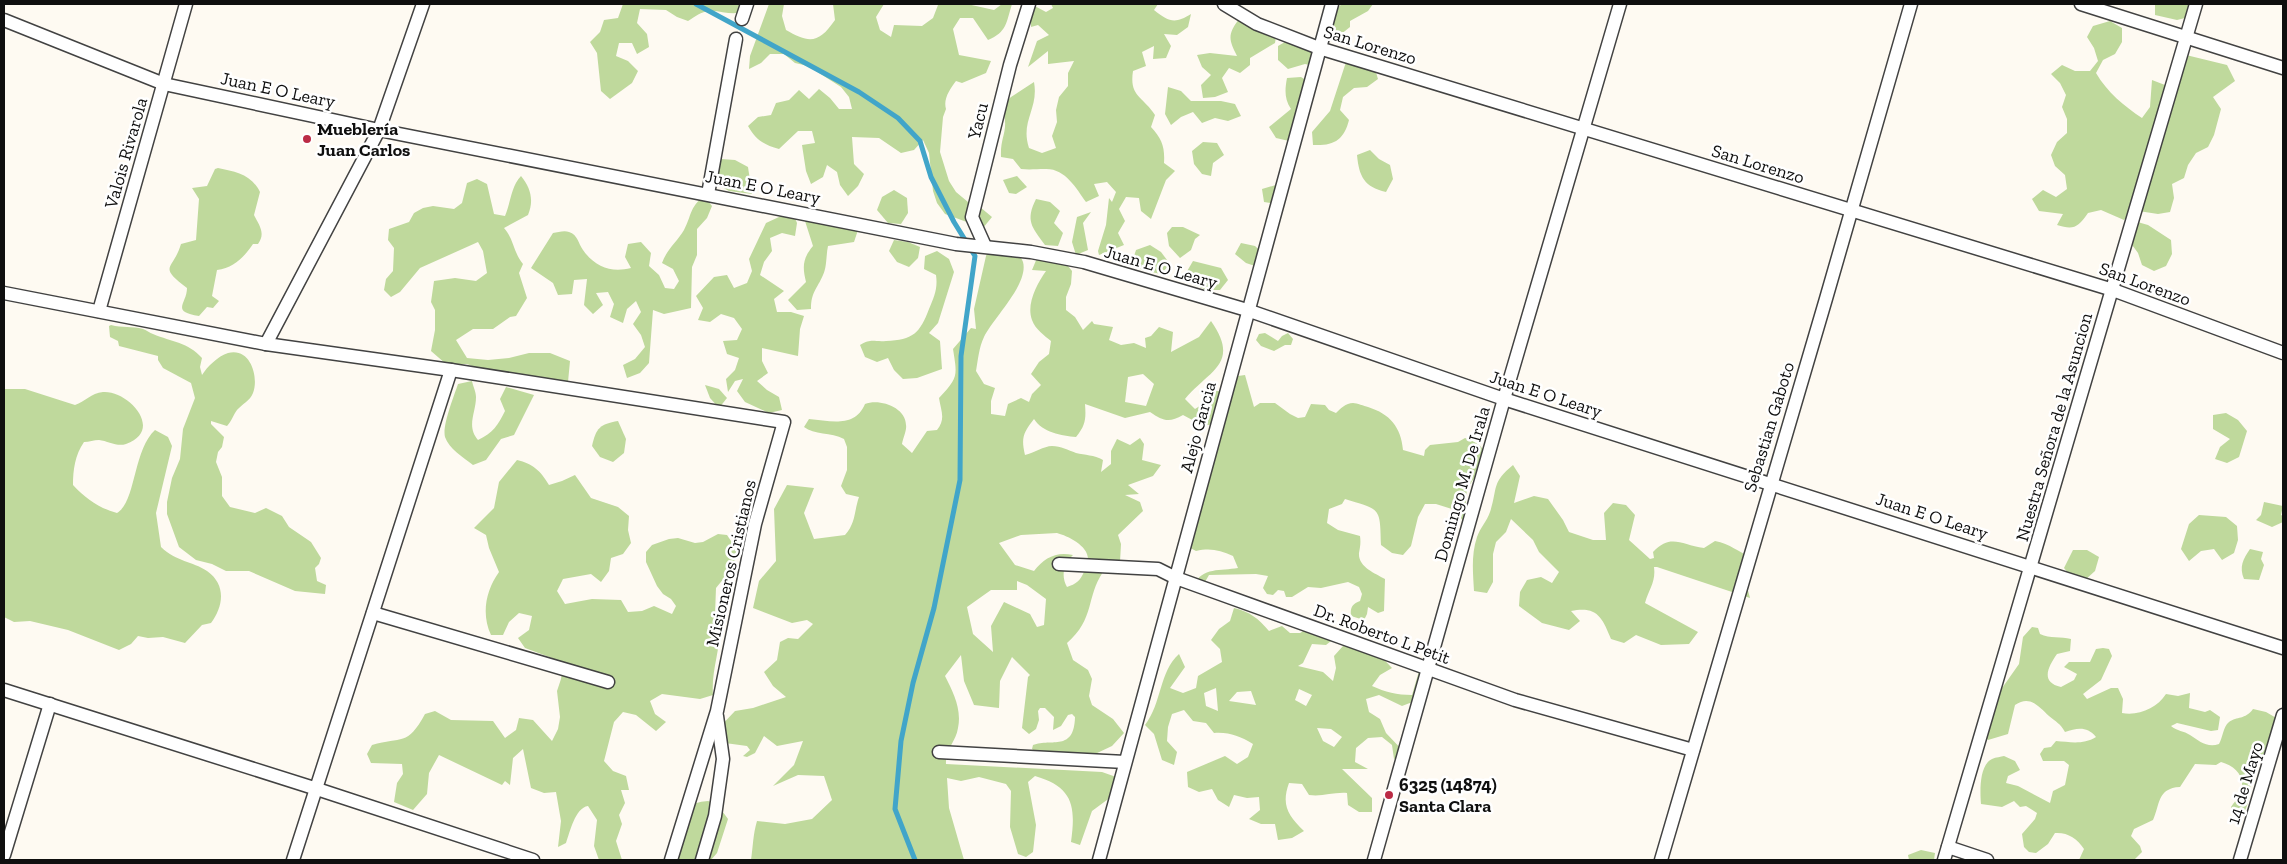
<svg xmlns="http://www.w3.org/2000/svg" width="2287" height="864" font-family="'Zilla Slab',serif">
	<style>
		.forest { fill: #bfd99c; fill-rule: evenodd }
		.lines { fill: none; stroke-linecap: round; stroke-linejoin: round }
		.stream { stroke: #41a5c9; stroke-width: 5 }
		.street-casing { stroke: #424242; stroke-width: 15 }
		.street { stroke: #fff; stroke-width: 12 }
		.poi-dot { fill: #bb2b45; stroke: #fff; stroke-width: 2 }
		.labels { text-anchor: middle; stroke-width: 5; stroke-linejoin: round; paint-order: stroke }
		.street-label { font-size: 18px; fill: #0f0f0f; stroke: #fff }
		.poi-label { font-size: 18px; font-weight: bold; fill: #0f0f0f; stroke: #fff; text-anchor: start }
	</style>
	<rect width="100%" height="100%" fill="#fefaf2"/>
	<g class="forest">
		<path d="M623,4H749C742,20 723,10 710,11C700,12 696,16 688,21L677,17L666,10L640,9L637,23L647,34L649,47L637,54L632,43H619L616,56L628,61L638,71L632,83L610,99L601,91L597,53L590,42L600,32L604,20L618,18Z"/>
		<path d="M769,4H784L782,16L786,30C810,44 819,43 835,20L833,4H884L876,17L880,30L891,37L894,25L922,26L933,18L938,5L967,4L994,10L1002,4H1012C1006,23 1007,32 988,40L973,18H960L953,29L959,55L991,61L986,73L962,83L956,81C950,89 943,99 946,109L943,117L940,152L949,181L956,192L968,202L980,207L992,217L983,228L945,214L937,203L933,191L929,153L923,140L914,150L901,153L879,138L852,137L854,164L864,174L858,186L848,196L840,185L837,172L827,165L823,177L811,184L806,171L802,145L815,143L812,131H798L779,149C764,145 756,140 748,126L758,117L771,115L776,103L789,100L799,90L809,99L819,89L830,98L839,109H852L849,97L841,87L808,66L795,63L784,54H770L761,63L749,69L750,56Z"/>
		<path d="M1031,4L1046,12L1053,8L1051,4H1158L1154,10C1169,22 1175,24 1191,14L1188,27L1177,35L1164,34L1171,46L1166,58L1153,59L1154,46L1142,52L1146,66L1133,71C1129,97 1143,96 1155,115L1151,127C1162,139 1165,147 1164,163L1175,171L1166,180L1151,219L1141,211L1139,198L1126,197L1119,209L1125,221L1118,233L1124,245L1099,255L1098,251L1106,225L1109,198L1112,202L1116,192L1107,182L1094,184L1099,196L1086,202C1076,188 1065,168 1045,169C1036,169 1030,170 1021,169L1013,159L1001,157C1000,134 1010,132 1002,106L1011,97L1034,82C1039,109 1020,121 1029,148L1042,153L1056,148L1052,136L1057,122L1056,110L1059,97L1068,86V73L1074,61L1048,64V51L1028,67L1037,41L1049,35L1038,25L1031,27Z"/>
		<path d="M1342,4H1373L1368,11L1350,21V27L1340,35L1332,29L1328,16Z"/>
		<path d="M2155,4H2190L2185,18L2177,20L2155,15Z"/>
		<path d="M1239,19L1277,30L1275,43L1250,58V65L1240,73L1229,68L1222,78L1228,92L1215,97L1203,98L1201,85L1211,75L1202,67L1197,55L1210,53L1237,56C1229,40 1227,35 1239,19Z"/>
		<path d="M2110,21L2122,28V42L2115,54L2103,60L2096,73C2107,92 2124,106 2142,118L2150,107L2152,80L2165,85L2178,78L2186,55L2227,65L2235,81L2213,97L2221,109L2214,135L2208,147L2196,153L2188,165L2184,178L2172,184L2174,198L2170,212L2158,214L2132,210L2124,220L2101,210L2088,213C2078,228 2073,230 2057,225L2063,214L2039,211L2032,199L2043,190L2056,197L2067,189L2065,175L2055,166L2051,155L2057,142L2067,133V119L2062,107L2066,95L2060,83L2051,74L2062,65L2075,71H2090L2098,61L2094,48L2087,37L2093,26Z"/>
		<path d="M1290,39L1315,53L1318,67L1305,64L1288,69L1278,60V46Z"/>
		<path d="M1346,62L1374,66L1378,79L1367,87L1354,88L1343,97L1340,110L1349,120C1344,140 1334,146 1313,145L1312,132L1330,111Z"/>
		<path d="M1301,77L1312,84L1289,141L1276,138L1269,127L1291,109C1284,99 1285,89 1287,78Z"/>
		<path d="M1168,87L1181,91L1191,101H1221L1235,104L1241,116L1228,121L1215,118L1202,123L1193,112L1181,117L1171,125L1165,114Z"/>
		<path d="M1203,142L1217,143L1224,155L1213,163L1211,176L1202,174L1194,164L1192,151Z"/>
		<path d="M1370,150L1379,159L1390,165L1393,179L1386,192C1364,187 1359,176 1357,155Z"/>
		<path d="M721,159L735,160L748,167L752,194L729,191L718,185L716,172Z"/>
		<path d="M218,168C236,172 251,174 260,192L254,215C259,225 266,233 258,244H253C244,257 234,268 217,270L212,296L219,301L213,308L207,307L199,316C170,311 187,304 187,288C157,265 173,271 181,244L196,240L199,199L192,188L207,186L215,169Z"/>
		<path d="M521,176C531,188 534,201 528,215L504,228C514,239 513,252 523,264L519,273L527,298L516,316L510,317L493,329H473L456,340L467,358L488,360L509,358L529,353H550L570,361L568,382L548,383L487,372L467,364H446L431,351L435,330V310L431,302L434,281L455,278L476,281L487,273L483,251L478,242L420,268L400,292L391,297L384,290L386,279L393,271L394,248L388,240L389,229L409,222L414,213L423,208L433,206L454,209L462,203L467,183L477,179L487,184L494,214L505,216C511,202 511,186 521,176Z"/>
		<path d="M1017,176L1027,187L1016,194L1009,193L1003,180Z"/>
		<path d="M1289,181L1277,204L1264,202L1262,189Z"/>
		<path d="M894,190L907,198L908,213L901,224L888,223L877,210L882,197Z"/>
		<path d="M704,196L712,206L707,218L697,229V255L692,267L691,308L664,314L653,310L649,363L640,373L627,378L623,365L635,359L645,347L641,335L633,324L641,312L636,301L627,309L623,323L610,317L614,304L608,292L596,293L603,305L593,314L584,305L587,279L574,280L572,294L558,295L553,283L531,268L553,233C558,232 565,230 569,232C578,235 578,243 583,250C595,267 611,273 631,268L625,257L628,244L641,242L651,253L649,266L659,275L665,288L674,289L679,281L673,269L662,263C667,249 677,242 684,230C692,215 689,208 704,196Z"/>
		<path d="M1036,199L1050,202L1060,211L1054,223L1063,233L1058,246L1045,245C1032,227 1025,221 1036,199Z"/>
		<path d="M792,211L797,223L795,236L782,233L770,238L772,251L764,262L760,275L784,291L774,299L777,312H791L804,316L800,329L798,356L762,348V361L768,373L757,381L767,390L779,397L782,410L769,413L745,402L737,391L743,379L735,381L728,392L726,379L735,370L739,358L727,354L723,341L737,340L742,329L734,318L721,314L710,322L698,320L703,308L696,296L714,277L727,275L734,288L747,283L752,271L749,259L766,223Z"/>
		<path d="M1091,212L1083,223L1088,250L1076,255L1072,242L1077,217Z"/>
		<path d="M819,218L858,230L854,242L828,246C826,255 827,267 823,275C817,289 811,292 811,309L797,310L788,300L806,282C802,266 803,258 813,246L805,221Z"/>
		<path d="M2134,221L2148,225L2171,240L2172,254L2166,266L2154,271L2142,265L2138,253L2130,242Z"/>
		<path d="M1172,227H1183L1200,235L1195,239L1191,250L1180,258L1169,246L1167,233Z"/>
		<path d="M894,240L908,242L920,247L918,258L909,267L897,262L889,251Z"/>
		<path d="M1005,242C1011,248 1020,254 1023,262C1029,284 993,318 984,337C979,347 978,360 976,371L984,384L995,388L991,401V414L1005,416L1008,404L1021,398L1029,402L1032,394L1041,385L1031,374L1039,362L1049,354L1051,341C1045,336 1035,329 1032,320C1026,304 1037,284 1046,271L1032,270L1037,258L1064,261L1072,271L1071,284L1066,297V310L1075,317L1083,330L1092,321L1094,324L1113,327L1109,340L1121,345L1134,343L1146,348L1145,338L1151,336L1159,327L1173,332L1171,352L1199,337L1211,321C1241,364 1209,370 1185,399L1195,409L1206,402L1209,389L1222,392L1221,418L1209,425L1196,422L1183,415C1169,423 1163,421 1150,412L1125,418L1085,404C1086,418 1086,425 1076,437C1062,436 1042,432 1034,419C1023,433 1021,438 1025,455C1034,453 1044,446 1052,446C1061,446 1068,450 1076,453C1085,455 1094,455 1103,460L1101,472L1111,464V451L1117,439L1130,445L1140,438L1144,444L1142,460L1161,465L1153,476L1128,485L1139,494L1125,495L1140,502L1143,511L1118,535L1121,544L1120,562C1115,565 1106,567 1103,572C1086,597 1095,619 1067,643L1073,660L1088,670L1092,679L1089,696L1092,705L1113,719L1124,733L1112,746L1095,754L1035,752L1032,749L1033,745C1052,738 1074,752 1075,717L1072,714L1068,715L1061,726L1053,730L1054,717L1045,708H1040L1038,711L1039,720L1036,729L1029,734L1022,728L1028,677L1030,675L1012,657L1000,681L999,708L974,705L964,681L961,655L945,676C953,692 962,709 958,728C956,742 945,749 946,764L1102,772L1119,778L1115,794L1092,811L1080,845L1071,842C1076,806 1073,787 1035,776L1028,782L1036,825L1033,852L1026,857L1018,854L1010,827L1011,791L1006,784L979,777L961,781L947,778L949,808L964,860H751C753,847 753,834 757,821L785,824L812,819L832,800L824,776L798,775L773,786L794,765L803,741L777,746L764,736L755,753L747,757L743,756L750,750L747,746L725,743L716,731L735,711L753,708L786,697L773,686L764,672L777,660L780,642L788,638L798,639L813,624L807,620L792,623L753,608L759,581L776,561L774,509L787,485L814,488L804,513L814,539L845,535C856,523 854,511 859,497L846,494L841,486L847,470V447L844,439C831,432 814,435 804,427L809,419C831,421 855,428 865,404C879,398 906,407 906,425C907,430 903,438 902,444L912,453L927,431L937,430C946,419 941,411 939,398C959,377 957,375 953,349L971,328L976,329L974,309L986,256L991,245ZM1143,374L1154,384L1146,406L1125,402L1128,377ZM1057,533C1068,536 1089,546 1088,560C1087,564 1085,569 1084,572C1080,581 1076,584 1067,587C1061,576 1063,565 1073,555C1056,551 1044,558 1034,571L1015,565L999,543L1021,535ZM1017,581L1027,585L1046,599L1044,625L1037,627L1030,614L1004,602L991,626L993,652L973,634L967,607L991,590H1017Z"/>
		<path d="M1241,243L1255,246L1268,258L1258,267L1246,263L1235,254Z"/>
		<path d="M1150,245L1161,252L1170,264L1161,274L1142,270L1132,262L1136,250Z"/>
		<path d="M937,251L949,259L954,272L938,323L929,333L940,341L942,369L917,378L903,379L894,370L888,358L877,362L865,357L860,345C872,338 873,342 886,341C913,340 920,333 929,309C934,297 938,289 936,275L924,269L925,256Z"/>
		<path d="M1193,261L1221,268L1228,280L1220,290H1207L1192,284L1186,273Z"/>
		<path d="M111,325C122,328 132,326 143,329C146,330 150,333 153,334C172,342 188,342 202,358L200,367L202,375C207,367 218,356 228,353C251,347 259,378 253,393C250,401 242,404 237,410C233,415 232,421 227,426L211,421V424L224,437L222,447L218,452L216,462L222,477V496L230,507L255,513L266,508L282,516L289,527L311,542L321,558L319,564L315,568L317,581L326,585L325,594L295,591L249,571H226L212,564L196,560L179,547L167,514V502L172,478L180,459L183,429L195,398L191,383L163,368L158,360V356L119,346L118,341L110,337L109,326Z"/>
		<path d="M1265,333L1278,341L1282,336L1288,333L1293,339L1291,345H1285L1274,351L1261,346L1256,340L1259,334Z"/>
		<path d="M1245,375L1254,407L1260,403H1275L1290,414L1298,418L1305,417L1311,404L1325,405L1329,410L1336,413C1340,409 1346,403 1353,403C1357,403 1364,406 1368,407C1390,414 1401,427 1403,450L1424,456L1425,450L1430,445L1458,442L1465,438C1498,450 1483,464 1469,486C1464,495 1466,507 1468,517L1463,521L1455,510L1436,504H1425L1418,517L1411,546L1403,555L1392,553L1381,545C1380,507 1381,510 1345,499L1342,504L1329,509L1327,523L1338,530L1360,536C1361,543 1360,547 1359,553C1358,567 1375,573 1385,579L1384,611L1378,613L1368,607L1367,614L1364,620L1351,616C1350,608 1352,604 1360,601L1362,594L1359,587L1348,582L1321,588L1308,587L1292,597H1286L1284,591L1278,590L1273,595L1267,594L1263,588L1268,576L1256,574L1209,575L1202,587L1194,585C1202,567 1221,571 1238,568L1233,556C1220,550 1210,548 1196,551L1183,544L1197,492L1219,443L1231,377Z"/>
		<path d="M472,381C473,386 476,392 476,397C476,413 466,426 478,440C493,433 498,425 505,411L500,399L506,387L534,395L514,435L501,439L486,460L473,465C463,457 449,449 445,437C442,426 454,396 458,384Z"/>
		<path d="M705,385L719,389L727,398L719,408L710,398Z"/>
		<path d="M4,389H25L75,405C85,402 91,393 103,392C128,390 165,430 126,444C117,447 108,441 99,440C94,440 89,442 84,442C75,455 73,470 73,485C86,499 99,508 117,513C136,502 133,450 155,430L168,437L172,446L156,513L161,547C177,562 192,561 207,571C227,585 223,607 211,623L202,625L185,643L163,637L148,638L138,636L131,644L119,650L68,630L30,621L14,622L4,617Z"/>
		<path d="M2226,413L2238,420L2247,431L2239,457L2227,463L2215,459L2220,447L2230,439L2213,429V415Z"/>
		<path d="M618,421L626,439L624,453L613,462L600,457L592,446C596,428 600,424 618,421Z"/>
		<path d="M517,460C533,464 540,470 549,485L562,481L575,475L591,498L618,507L629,516L628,530L631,543L623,554L611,558L609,571L601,582L591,574L563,579L557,591L565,604L592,599L621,600L628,612L642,611L654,606L672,614L676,606L671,599L663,594L657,586L646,562V552L652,545L669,539L678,538L695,543L703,542L718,534L727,535L737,550L733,567L716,588L715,615L713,620L720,628C720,651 711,672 713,695L700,699L662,694L650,701L655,714L666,722L656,731L636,715L623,712L614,722L604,761L613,771L626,776L629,790H621L625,803L619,815L622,824L616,841L622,860H599L594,846L597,820L588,806C575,808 570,832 566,843L558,847L561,821L556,792L544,793L531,788L523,749L513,758L510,785L505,781L502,785L439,755L429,773L427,794L413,810L394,802L397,783L403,774L402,764L371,763L367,754L372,745C402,736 407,747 425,714L435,711L451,720L493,721L505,738L516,730L519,718L533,720L552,741L558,729L560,717L557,691L561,679L563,666L552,658L525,648L518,638L529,630L532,616L519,613L509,622L503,635H491C481,614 486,590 499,572L489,548L486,535L474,528L494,508L499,482Z"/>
		<path d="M1513,465L1520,476L1514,503L1534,496L1548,499L1563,520L1569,532L1593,540H1606L1604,513L1613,503L1626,505L1635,515L1629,540L1650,559L1654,558L1653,552C1671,533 1681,545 1704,548L1715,541C1730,544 1739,552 1752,558L1746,583L1750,598L1657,567H1654C1656,582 1649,589 1645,603L1698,632L1689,644L1661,645L1636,635L1624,643L1611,639C1602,617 1597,606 1571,611L1580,621L1569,630L1542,623L1519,606L1520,592L1527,580L1541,577L1552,583L1559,572L1539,552L1533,540L1511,519L1506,532L1496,542L1493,554V582L1487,593L1474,591C1473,573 1471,555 1477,537C1480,528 1487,521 1490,512C1498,488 1491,483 1513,465Z"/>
		<path d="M2264,502L2283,506L2281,515L2283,516V522L2272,527L2256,520L2261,515Z"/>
		<path d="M2199,515L2226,517L2237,526L2238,540L2234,553L2222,560L2214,549L2201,551L2189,561L2181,549L2189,524Z"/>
		<path d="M2250,549L2263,552L2261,559L2264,565L2259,580L2244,579C2239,567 2243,559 2250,549Z"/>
		<path d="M2073,550H2087L2099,557L2095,571L2085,580L2072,578L2064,568Z"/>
		<path d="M1234,608C1250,612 1258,618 1269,631L1282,626L1290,633H1300L1317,623L1330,627L1333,634L1331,641L1326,645L1312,644L1303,663L1298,666L1323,672L1333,681L1336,668L1334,656L1343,646C1362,648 1379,652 1392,668L1380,675L1372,686C1385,692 1397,695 1412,695L1419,671L1430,679L1415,701L1402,706L1379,695L1366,699L1369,712L1380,719L1386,733L1406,754L1394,759L1392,745L1382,737L1368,738L1356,748L1355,762L1368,769H1342L1372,798V812H1359L1348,805L1347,793C1333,792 1322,797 1309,795L1302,784L1289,783C1281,805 1288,816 1304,831L1292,838L1278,840L1275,824H1261L1249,819L1260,810L1259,797L1247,798L1234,795L1229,807L1218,800L1212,789L1199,792L1188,787L1187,772L1225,756L1237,764L1248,757L1253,744C1239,736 1230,732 1214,733L1206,723L1193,721L1184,710L1172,714L1168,727L1167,741L1177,752L1174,765L1162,760L1154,734L1145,725C1162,703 1159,672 1179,654L1185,667L1170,688L1183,693L1196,688L1198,676L1222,662L1220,649L1211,640L1219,629L1230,621ZM1216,688L1218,711L1206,706L1204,693ZM1299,689L1312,695L1306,706L1295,700ZM1251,691L1256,705L1229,701L1237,692ZM1317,728L1331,729L1342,737L1334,747L1323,741Z"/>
		<path d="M2032,627L2038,628L2040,634C2050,639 2061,636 2071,639L2070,651L2057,654C2048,667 2040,682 2061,687L2074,680L2077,674L2064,667L2069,662H2090L2096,649L2103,648L2109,649L2112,656L2101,680L2083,694L2087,699L2111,688H2118L2123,699L2122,713C2139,716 2157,708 2166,694L2178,696L2190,693L2189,708L2205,712L2210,710L2220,717L2218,730L2211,731L2177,723L2171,726C2177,731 2184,731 2190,735C2199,741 2207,748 2219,744C2223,737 2223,727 2229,722C2237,716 2245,720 2253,709L2266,712L2278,719C2273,742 2257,761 2251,784C2247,798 2251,808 2238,818L2232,813L2231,807C2234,802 2238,799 2240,794C2247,778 2236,766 2221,762L2216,765L2195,764L2180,787C2157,788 2160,805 2153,820L2134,829L2131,836L2140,846L2142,852L2134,860H2079L2084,849C2077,838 2067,832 2055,833L2048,844L2036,853L2029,852L2024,847L2022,834L2035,819L2037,813L2026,806L2020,807L2014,801L2002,807L1981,804C1980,792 1979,765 1992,759C1996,757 2001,757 2004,756L2015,761L2020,770L2008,776L2006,783L2018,786L2050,803L2053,791L2065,785L2069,765L2064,761H2043L2040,754L2044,748L2051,747L2056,741C2070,742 2083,745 2096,737C2087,726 2077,728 2065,732C2060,723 2056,722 2049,716C2038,706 2030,695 2015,705L2008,734L1988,740L1983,733L2000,691L2019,664L2023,637Z"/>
		<path d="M708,801L717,804L728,819L717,853L711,860H673C673,830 670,804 708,801Z"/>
		<path d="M1921,850L1935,853L1934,860H1909L1908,855Z"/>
	</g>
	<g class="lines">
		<path class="stream" d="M696,4L859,92L898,118L920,141L931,177L954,222L975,256L961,356L960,480L934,608L913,683L901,741L895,809L915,860"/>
		<g class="street-casing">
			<g id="street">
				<path d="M1224,4L1257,24L1319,48L2113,290L2283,353"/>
				<path d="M2081,4L2283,68"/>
				<path d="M742,19L747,4"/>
				<path d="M4,20L164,84L379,130L956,244L1031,252L1084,262L1247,310L1504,399L2283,648"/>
				<path d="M708,194L736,39"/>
				<path d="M985,246L972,217L1010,65L1029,4"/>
				<path d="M4,293L266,344L451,370L784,422L755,524L717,711L671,860"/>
				<path d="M99,311L186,4"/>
				<path d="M266,344L379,130L423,4"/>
				<path d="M1059,564L1158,569L1176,578L1515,700L1693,750"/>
				<path d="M373,613L608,682"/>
				<path d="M4,690L317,789L533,860"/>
				<path d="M939,752L1125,762"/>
				<path d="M1948,847L1987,860"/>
				<path d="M4,855L50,704"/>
				<path d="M293,860L451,370"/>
				<path d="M702,860L715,816L723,759L717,716"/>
				<path d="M1099,860L1332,4"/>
				<path d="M1374,860L1504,399L1620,4"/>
				<path d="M1661,860C1744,575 1830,290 1911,4"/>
				<path d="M1944,860L2196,4"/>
				<path d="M2240,860L2283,715"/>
			</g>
		</g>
		<use href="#street" class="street"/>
	</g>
	<g class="poi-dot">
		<circle cx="307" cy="139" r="5"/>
		<circle cx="1389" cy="795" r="5"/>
	</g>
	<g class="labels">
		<g class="street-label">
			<text transform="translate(1370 45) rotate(17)" y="6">San Lorenzo</text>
			<text transform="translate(278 90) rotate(12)" y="6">Juan E O Leary</text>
			<text transform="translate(978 121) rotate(-76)" y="6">Yacu</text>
			<text transform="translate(126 153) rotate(-74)" y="6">Valois Rivarola</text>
			<text transform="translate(1758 164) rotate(17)" y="6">San Lorenzo</text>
			<text transform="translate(763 187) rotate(11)" y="6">Juan E O Leary</text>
			<text transform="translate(1161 267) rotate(16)" y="6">Juan E O Leary</text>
			<text transform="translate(2145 284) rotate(20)" y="6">San Lorenzo</text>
			<text transform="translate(1546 394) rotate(18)" y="6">Juan E O Leary</text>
			<text transform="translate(1198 427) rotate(-75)" y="6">Alejo Garcia</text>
			<text transform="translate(1769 427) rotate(-73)" y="6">Sebastian Gaboto</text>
			<text transform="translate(2054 427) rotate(-74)" y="6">Nuestra Señora de la Asuncion</text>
			<text transform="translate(1462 484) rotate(-74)" y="6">Domingo M. De Irala</text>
			<text transform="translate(1932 516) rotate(18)" y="6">Juan E O Leary</text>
			<text transform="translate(731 563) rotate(-77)" y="6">Misioneros Cristianos</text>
			<text transform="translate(1382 634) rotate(20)" y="6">Dr. Roberto L Petit</text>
			<text transform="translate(2245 783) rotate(-73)" y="6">14 de Mayo</text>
		</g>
		<g class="poi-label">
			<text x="317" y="135">Mueblería<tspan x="317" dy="21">Juan Carlos</tspan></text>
			<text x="1399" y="791">6325 (14874)<tspan x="1399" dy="21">Santa Clara</tspan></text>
		</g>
	</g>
	<rect width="2287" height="864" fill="none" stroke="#0f0f0f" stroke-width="10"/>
</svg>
